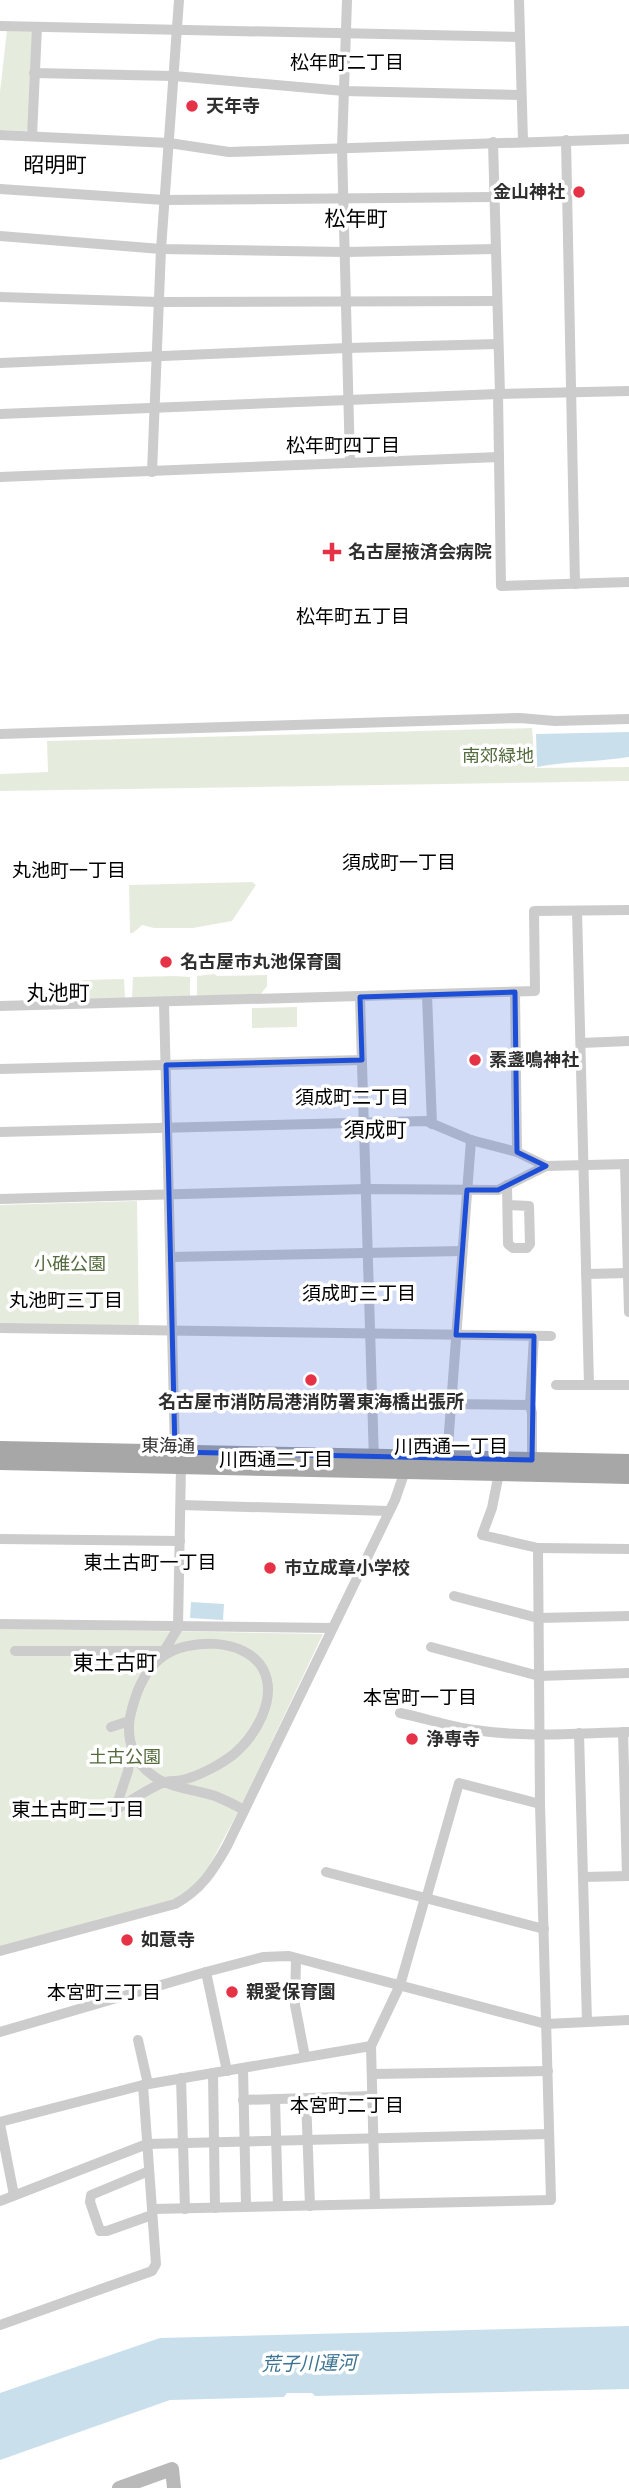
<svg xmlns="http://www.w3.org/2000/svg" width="629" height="2488" font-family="'Varela Round','Noto Sans JP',sans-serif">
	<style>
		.green { fill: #e6ecdd }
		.water { fill: #c9e0ec }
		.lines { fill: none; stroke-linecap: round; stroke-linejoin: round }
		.street { stroke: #ccc; stroke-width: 10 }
		.secondary { stroke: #b9b9b9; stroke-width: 14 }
		.primary { stroke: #a7a7a7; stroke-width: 16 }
		.marked { fill: #1d4ed8; fill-opacity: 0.2; stroke: #1d4ed8; stroke-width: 5; stroke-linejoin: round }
		.poi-dot { fill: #e53247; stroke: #fff; stroke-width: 2.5 }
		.labels { text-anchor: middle; stroke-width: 7; stroke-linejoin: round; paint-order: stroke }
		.poi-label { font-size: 18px; font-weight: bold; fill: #2f2f2f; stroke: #fff; text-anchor: start }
		.park-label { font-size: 18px; fill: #546a3c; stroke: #fff }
		.street-label { font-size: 18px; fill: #2f2f2f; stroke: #fff }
		.neighbourhood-label { font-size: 19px; fill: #000; stroke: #fff }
		.water-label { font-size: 19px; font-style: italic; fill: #3d7491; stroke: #fff }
		.quarter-label { font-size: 21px; fill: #000; stroke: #fff }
	</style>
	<rect width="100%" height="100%" fill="#fff"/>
	<g class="green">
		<path d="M7,30L33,31L28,129L26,131L0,130V92Z"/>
		<path d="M532,728L535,768L629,767V781L0,791V774L48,772L47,741Z"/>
		<path d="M252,882L256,885L232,921L193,928H154L142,925L133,933H130L129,885Z"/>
		<path d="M215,974L217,976L267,975V986L261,994L197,996V976Z"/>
		<path d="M175,976L190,977V996L132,998L133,977Z"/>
		<path d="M124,979L125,998L80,999L75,992L76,984L83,980Z"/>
		<path d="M297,1007V1027L252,1028V1008Z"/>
		<path d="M137,1201L139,1327L0,1324V1205Z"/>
		<path d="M0,1626L25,1627L31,1629L323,1634L243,1802L210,1865L198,1882L174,1902L147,1906L146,1909L0,1946Z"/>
	</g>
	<g class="water">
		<path d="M629,732V757C598,762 567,761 537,767L536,734Z"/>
		<path d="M191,1602L224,1604L223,1620L190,1618Z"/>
		<path d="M629,2326V2389L315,2396L312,2393H287L284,2397L170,2400L0,2460V2393L160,2338Z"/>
	</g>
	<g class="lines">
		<g class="street">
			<path d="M347,0L342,148L350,463"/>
			<path d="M519,0L523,141"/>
			<path d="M0,26L520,37"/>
			<path d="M34,73L174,76L344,91L521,95"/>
			<path d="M0,135L169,143L229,152L629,139"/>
			<path d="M32,136L37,27"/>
			<path d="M566,140L575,584"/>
			<path d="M493,142L500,394"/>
			<path d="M0,189L164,200L494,197"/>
			<path d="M0,236L161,249L345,252L496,249"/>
			<path d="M0,297L159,302L497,301"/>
			<path d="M0,363L347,348L498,344"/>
			<path d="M498,394L501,586L629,582"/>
			<path d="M0,414L498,394L629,391"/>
			<path d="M152,472L161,249L179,0"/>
			<path d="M0,477L499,457"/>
			<path d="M0,734L520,718L555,721L629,719"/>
			<path d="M577,911L589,1385"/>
			<path d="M515,992L517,1152"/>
			<path d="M427,995L432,1124"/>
			<path d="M360,997L374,1461"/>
			<path d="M164,1002L175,1452"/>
			<path d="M0,1006L535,991L534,911L629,910"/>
			<path d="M581,1043L629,1041"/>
			<path d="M0,1069L362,1060"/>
			<path d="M0,1132L426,1121L471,1140L517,1152L546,1166L629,1164"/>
			<path d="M625,1164L629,1312"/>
			<path d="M507,1185L508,1244L513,1248H527L530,1244L529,1206L508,1205"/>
			<path d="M0,1199L366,1189L498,1190L546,1166"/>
			<path d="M171,1257L462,1251"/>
			<path d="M586,1274L629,1273"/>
			<path d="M0,1328L551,1336"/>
			<path d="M556,1385H629"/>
			<path d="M451,1404L530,1405L534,1336"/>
			<path d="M530,1405L532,1413V1460"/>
			<path d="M447,1459L471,1140"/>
			<path d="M499,1473L492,1508L482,1535L538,1548L629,1549"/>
			<path d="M181,1505L389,1511"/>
			<path d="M0,1539L180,1541"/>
			<path d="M454,1596L538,1618L629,1616"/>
			<path d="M0,1624L332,1628"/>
			<path d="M431,1647L539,1676L629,1673"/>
			<path d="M15,1651H164L178,1628L181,1466"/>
			<path d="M400,1713C425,1718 450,1727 475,1730C526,1738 578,1733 629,1732"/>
			<path d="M111,1727L129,1721"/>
			<path d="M623,1732L627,1876"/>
			<path d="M579,1733L587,2022"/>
			<path d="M132,1747L128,1771L115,1810C128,1803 153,1785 166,1782C171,1780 177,1782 182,1780C199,1776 220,1765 234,1754C256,1735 278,1698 263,1669C245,1637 187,1638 162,1657C143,1671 135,1695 130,1717C126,1740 134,1764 155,1777C171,1788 196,1790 215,1796C225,1800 235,1805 244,1810"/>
			<path d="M326,1872L544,1929"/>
			<path d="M583,1877L629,1876"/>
			<path d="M426,1899L459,1783L540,1804"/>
			<path d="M0,1951L175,1904C201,1890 213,1871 227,1846L395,1500L406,1468"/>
			<path d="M296,1958L295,2005L305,2057"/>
			<path d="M206,1972L227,2071"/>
			<path d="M0,2032L206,1972L263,1957L289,1956L546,2024L629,2020"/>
			<path d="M138,2040L148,2084"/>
			<path d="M243,2068L246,2207"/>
			<path d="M213,2073L215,2208"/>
			<path d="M372,2074L548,2071"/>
			<path d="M181,2078L185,2209"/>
			<path d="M306,2098L310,2206"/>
			<path d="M275,2099L278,2206"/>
			<path d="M243,2100L372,2096"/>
			<path d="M0,2122L143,2085L371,2046"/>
			<path d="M0,2124L14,2195"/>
			<path d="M149,2171L91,2195L90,2202L100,2231H107L152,2215"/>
			<path d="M0,2201L147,2144L549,2134"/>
			<path d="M375,2204L371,2046L400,1985L425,1898"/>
			<path d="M152,2209L551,2200L540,1804L538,1548"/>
			<path d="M0,2325L152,2271L156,2264L143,2085"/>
		</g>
		<path class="secondary" d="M119,2488L172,2469L174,2488"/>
		<g class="primary">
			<path d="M0,1449L629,1462"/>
			<path d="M0,1462L629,1476"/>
		</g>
	</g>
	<path class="marked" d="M515,992L517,1152L546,1166L498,1190H467L456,1335L534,1336L532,1460L175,1452L166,1065L362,1060L360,997Z"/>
	<g class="poi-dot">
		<circle cx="192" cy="106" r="7"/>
		<circle cx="579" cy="192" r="7"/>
		<path d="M328.5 541.5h7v7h7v7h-7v7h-7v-7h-7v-7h7z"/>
		<circle cx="166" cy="962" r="7"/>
		<circle cx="475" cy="1060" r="7"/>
		<circle cx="311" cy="1380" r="7"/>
		<circle cx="270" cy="1568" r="7"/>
		<circle cx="412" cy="1739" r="7"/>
		<circle cx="127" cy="1940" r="7"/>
		<circle cx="232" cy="1992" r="7"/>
	</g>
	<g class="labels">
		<g class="poi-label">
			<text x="206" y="112">天年寺</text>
			<text x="565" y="198" text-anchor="end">金山神社</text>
			<text x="348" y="558">名古屋掖済会病院</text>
			<text x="180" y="968">名古屋市丸池保育園</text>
			<text x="489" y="1066">素盞鳴神社</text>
			<text x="311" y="1408" text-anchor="middle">名古屋市消防局港消防署東海橋出張所</text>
			<text x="284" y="1574">市立成章小学校</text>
			<text x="426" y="1745">浄専寺</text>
			<text x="141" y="1946">如意寺</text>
			<text x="246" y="1998">親愛保育園</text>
		</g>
		<g class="park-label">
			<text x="498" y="762">南郊緑地</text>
			<text x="70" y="1270">小碓公園</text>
			<text x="125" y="1763">土古公園</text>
		</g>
		<g class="street-label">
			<text transform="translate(168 1446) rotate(1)" y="6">東海通</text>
		</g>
		<g class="neighbourhood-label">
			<text x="347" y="69">松年町二丁目</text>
			<text x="343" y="452">松年町四丁目</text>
			<text x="353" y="623">松年町五丁目</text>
			<text x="399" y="869">須成町一丁目</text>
			<text x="69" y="877">丸池町一丁目</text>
			<text x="352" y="1104">須成町二丁目</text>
			<text x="359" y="1300">須成町三丁目</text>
			<text x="66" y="1307">丸池町三丁目</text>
			<text x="451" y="1453">川西通一丁目</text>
			<text x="276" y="1466">川西通二丁目</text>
			<text x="150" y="1569">東土古町一丁目</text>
			<text x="420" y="1704">本宮町一丁目</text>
			<text x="78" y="1816">東土古町二丁目</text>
			<text x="104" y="1999">本宮町三丁目</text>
			<text x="347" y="2112">本宮町二丁目</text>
		</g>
		<g class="water-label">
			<text transform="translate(309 2363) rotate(-1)" y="7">荒子川運河</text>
		</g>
		<g class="quarter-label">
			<text x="55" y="172">昭明町</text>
			<text x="356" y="226">松年町</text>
			<text x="58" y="1000">丸池町</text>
			<text x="375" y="1137">須成町</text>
			<text x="115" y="1670">東土古町</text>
		</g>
	</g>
</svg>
